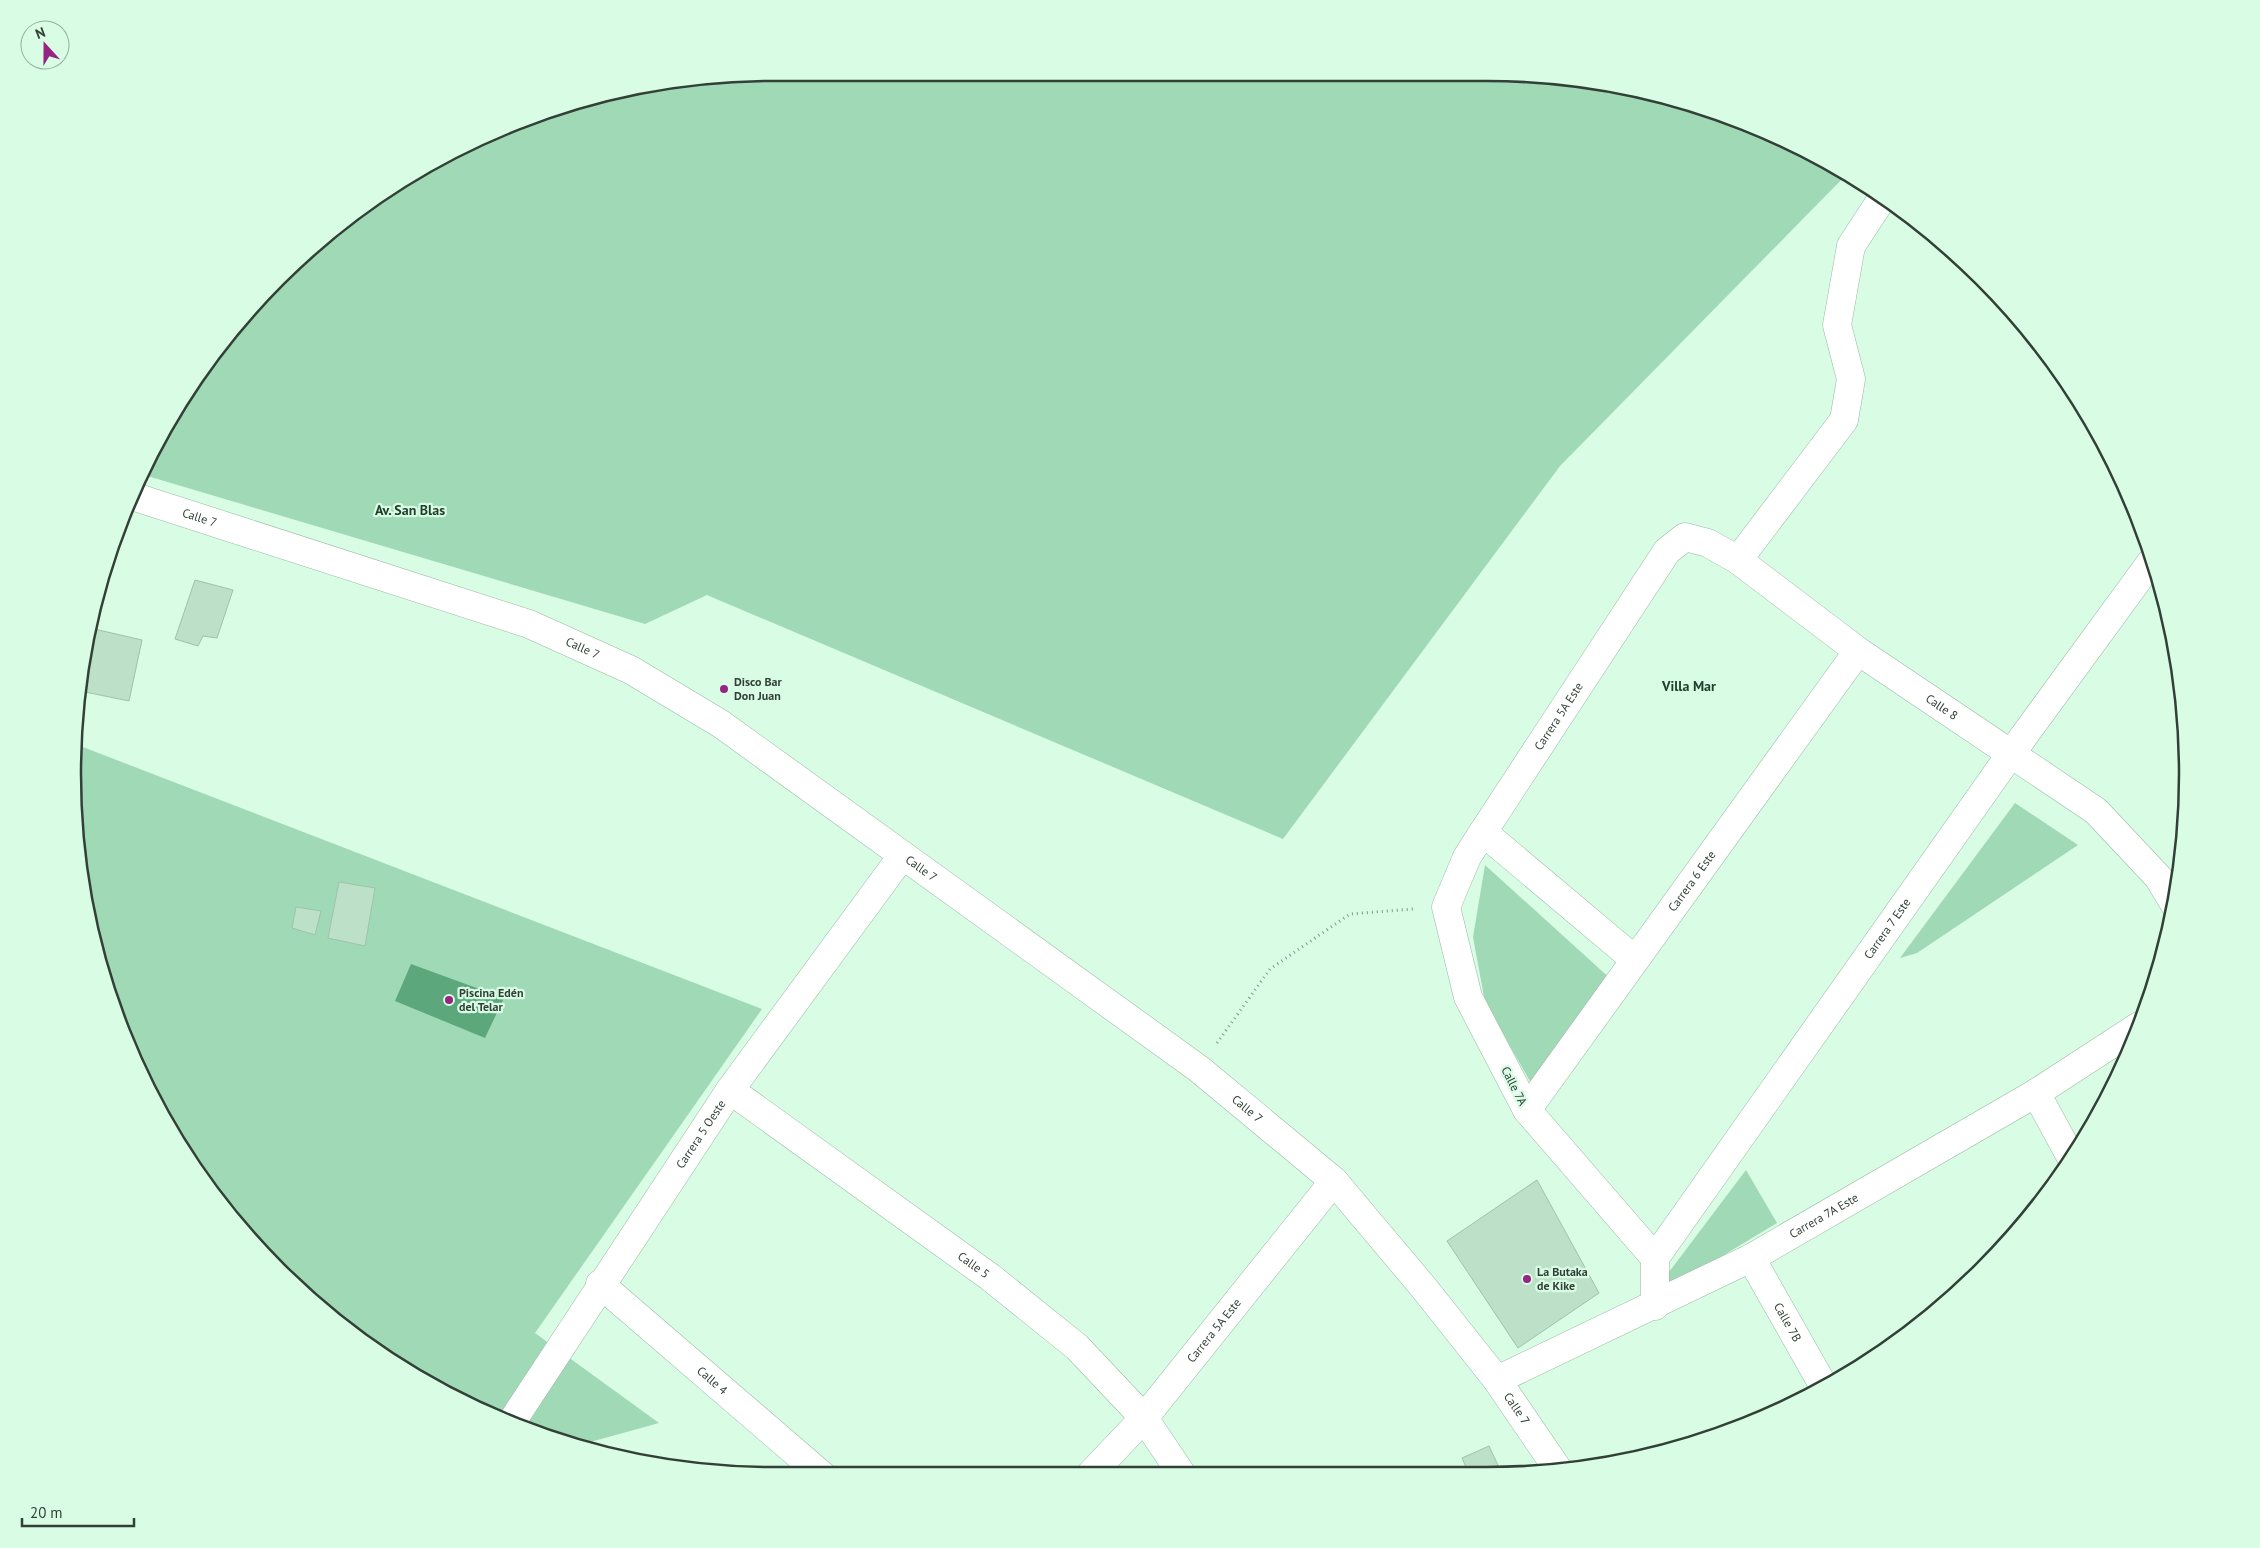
<svg xmlns="http://www.w3.org/2000/svg" width="2260" height="1548" font-family="'PT Sans',sans-serif">
	<style>
		.green { fill: #a0d9b5 }
		.water { fill: #5ca87c }
		.building { fill: #bde0c9; stroke: #9fc2ab }
		.lines { fill: none; stroke-linecap: round; stroke-linejoin: round }
		.minor-casing { stroke: #98baa4; stroke-width: 29 }
		.tertiary-casing { stroke: #98baa4; stroke-width: 29 }
		.path { stroke: #819989; stroke-width: 3; stroke-dasharray: 1 4; stroke-linecap: butt }
		.minor { stroke: #fff; stroke-width: 28 }
		.tertiary { stroke: #fff; stroke-width: 28 }
		.poi-dot { fill: #972482; stroke: #d8fce4; stroke-width: 2 }
		.labels { text-anchor: middle; stroke-width: 4.5; stroke-linejoin: round; paint-order: stroke }
		.street-label { font-size: 12px; fill: #324037; stroke: #d8fce4 }
		.poi-label { font-size: 12px; font-weight: bold; fill: #324037; stroke: #d8fce4; text-anchor: start }
		.neighbourhood-label { font-size: 14px; font-weight: bold; fill: #213f2d; stroke: #d8fce4 }
		.rim { fill: none; stroke: #324037; stroke-width: 2.5 }
	</style>
	<rect width="100%" height="100%" fill="#d8fce4"/>
	<g class="green">
		<path d="M1486,73L1623,86L1797,145L1847,174L1560,466L1283,839L707,595L645,624L144,475L218,347L278,278L384,191L549,110L682,79Z"/>
		<path d="M75,744L762,1009L535,1333L659,1423L583,1444L463,1403L384,1357L278,1270L166,1124L126,1042L86,911Z"/>
		<path d="M2015,803L2078,845L1917,953L1900,958Z"/>
		<path d="M1485,865L1614,982L1531,1083L1485,1002L1473,937Z"/>
		<path d="M1746,1170L1777,1223L1669,1288L1666,1276Z"/>
	</g>
	<path class="water" d="M411,964L504,998L485,1038L395,1001Z"/>
	<g class="building">
		<path d="M195,580L233,590L217,638L203,636L198,646L175,639Z"/>
		<path d="M90,628L142,640L129,701L80,691Z"/>
		<path d="M339,882L375,888L365,946L328,938Z"/>
		<path d="M296,907L321,911L315,935L292,928Z"/>
		<path d="M1537,1180L1599,1293L1518,1348L1447,1241Z"/>
		<path d="M1489,1446L1502,1474L1470,1476L1462,1458Z"/>
	</g>
	<g class="lines">
		<g class="minor-casing">
			<g id="minor">
				<path d="M1738,560L1844,420L1851,379L1837,325L1851,246L1883,197"/>
				<path d="M1483,832L1634,959"/>
				<path id="s1" d="M730,1090L990,1277L1077,1347L1144,1418L1183,1476"/>
				<path d="M2036,1093L2072,1159"/>
				<path id="s2" d="M1527,1110L1858,651"/>
				<path id="s3" d="M1655,1258L1527,1110L1468,997L1446,907L1467,857L1483,832L1667,551L1685,537L1708,543L1738,560L1858,651L2096,811L2158,877L2175,905"/>
				<path id="s4" d="M1751,1258L1823,1385"/>
				<path id="s5" d="M600,1284L823,1476"/>
				<path id="s6" d="M1655,1306V1258L2010,755L2151,562"/>
				<path id="s7" d="M1497,1380L1751,1258L2036,1093L2139,1026"/>
				<path id="s8" d="M513,1420L730,1090L902,856"/>
				<path id="s9" d="M1089,1476L1144,1418L1334,1181"/>
			</g>
		</g>
		<g class="tertiary-casing">
			<g id="tertiary">
				<path id="s10" d="M132,496L529,624L631,670L721,724L1199,1069L1334,1181L1424,1288L1497,1380L1557,1468"/>
			</g>
		</g>
		<path class="path" d="M1217,1043L1270,969L1350,914L1413,909"/>
		<use href="#minor" class="minor"/>
		<use href="#tertiary" class="tertiary"/>
	</g>
	<g class="poi-dot">
		<circle cx="724" cy="689" r="5"/>
		<circle cx="449" cy="1000" r="5"/>
		<circle cx="1527" cy="1279" r="5"/>
	</g>
	<g class="labels">
		<g class="street-label">
			<text dy="4" stroke="none"><textPath href="#s10" startOffset="71">Calle 7</textPath></text>
			<text dy="4" stroke="none"><textPath href="#s10" startOffset="476">Calle 7</textPath></text>
			<text dy="4" stroke="none"><textPath href="#s3" startOffset="1168">Calle 8</textPath></text>
			<text dy="4" stroke="none"><textPath href="#s3" startOffset="638">Carrera 5A Este</textPath></text>
			<text dy="4" stroke="none"><textPath href="#s10" startOffset="881">Calle 7</textPath></text>
			<text dy="4" stroke="none"><textPath href="#s2" startOffset="282">Carrera 6 Este</textPath></text>
			<text dy="4" stroke="none"><textPath href="#s6" startOffset="451">Carrera 7 Este</textPath></text>
			<text transform="translate(1514 1086) rotate(63)" y="4">Calle 7A</text>
			<text dy="4" stroke="none"><textPath href="#s10" startOffset="1286">Calle 7</textPath></text>
			<text dy="4" stroke="none"><textPath href="#s8" startOffset="342">Carrera 5 Oeste</textPath></text>
			<text dy="4" stroke="none"><textPath href="#s7" startOffset="366">Carrera 7A Este</textPath></text>
			<text dy="4" stroke="none"><textPath href="#s1" startOffset="300">Calle 5</textPath></text>
			<text dy="4" stroke="none"><textPath href="#s4" startOffset="74">Calle 7B</textPath></text>
			<text dy="4" stroke="none"><textPath href="#s9" startOffset="192">Carrera 5A Este</textPath></text>
			<text dy="4" stroke="none"><textPath href="#s5" startOffset="148">Calle 4</textPath></text>
			<text dy="4" stroke="none"><textPath href="#s10" startOffset="1691">Calle 7</textPath></text>
		</g>
		<g class="poi-label">
			<text x="734" y="686">Disco Bar<tspan x="734" dy="14">Don Juan</tspan></text>
			<text x="459" y="997">Piscina Edén<tspan x="459" dy="14">del Telar</tspan></text>
			<text x="1537" y="1276">La Butaka<tspan x="1537" dy="14">de Kike</tspan></text>
		</g>
		<g class="neighbourhood-label">
			<text x="410" y="515">Av. San Blas</text>
			<text x="1689" y="691">Villa Mar</text>
		</g>
	</g>
	<path d="M0 0H2260V1548H0ZM774 81H1486A693 693 0 0 1 2179 774V774A693 693 0 0 1 1486 1467H774A693 693 0 0 1 81 774V774A693 693 0 0 1 774 81Z" fill="#d8fce4" fill-rule="evenodd"/>
	<path class="rim" d="M774 81H1486A693 693 0 0 1 2179 774V774A693 693 0 0 1 1486 1467H774A693 693 0 0 1 81 774V774A693 693 0 0 1 774 81Z"/>
	<g transform="translate(45 45) rotate(339)"><circle r="24" fill="#d8fce4" stroke="#96b19f"/>
	<path d="M0-4L9 19L0 12L-9 19Z" fill="#972482"/>
	<text y="-8" font-size="14" font-weight="bold" text-anchor="middle" fill="#324037">N</text>
	</g>
	<path d="M22 1518v8h112v-8" fill="none" stroke="#324037" stroke-width="2.5"/>
	<text x="30" y="1518" font-size="15" fill="#324037" stroke="#d8fce4" stroke-width="4" paint-order="stroke">20 m</text>
</svg>
